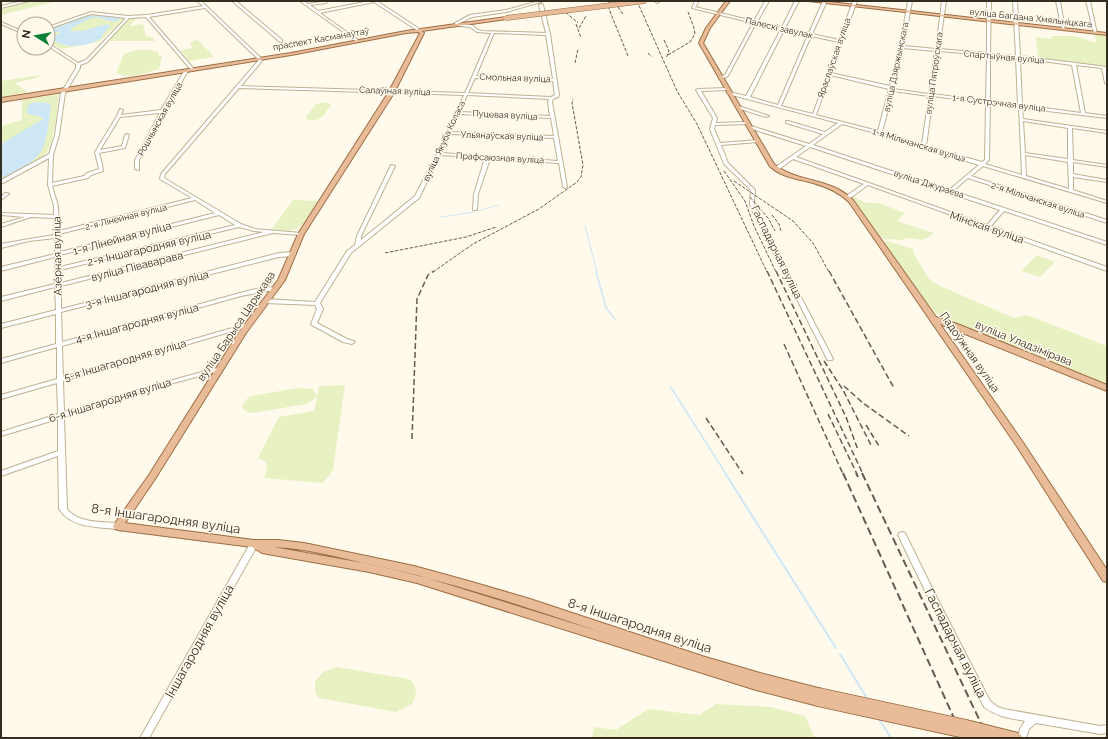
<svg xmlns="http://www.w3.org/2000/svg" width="1108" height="739" font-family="Raleway,sans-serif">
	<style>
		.green { fill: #e7f1c2 }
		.water { fill: #cee7f6 }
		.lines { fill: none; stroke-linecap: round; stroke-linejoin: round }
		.stream-far2 { stroke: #cee7f6; stroke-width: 1 }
		.stream-far1 { stroke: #cee7f6; stroke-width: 1.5 }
		.stream { stroke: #cee7f6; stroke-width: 2 }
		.minor-casing { stroke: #beb292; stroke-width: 2 }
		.major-casing { stroke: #9e6e43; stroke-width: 2 }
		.minor { fill: #fff; fill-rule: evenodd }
		.major { fill: #e8bc99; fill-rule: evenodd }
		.rail-far2 { stroke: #625d50; stroke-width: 1; stroke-dasharray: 3.5 1.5; stroke-linecap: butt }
		.rail-far1 { stroke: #625d50; stroke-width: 1.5; stroke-dasharray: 6 3; stroke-linecap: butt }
		.rail { stroke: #625d50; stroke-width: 2; stroke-dasharray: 8 4; stroke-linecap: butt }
		.major-bridge-far1-casing { stroke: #9e6e43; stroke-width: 5.5; stroke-linecap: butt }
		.major-bridge-casing { stroke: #9e6e43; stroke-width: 12; stroke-linecap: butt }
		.major-bridge-far1 { stroke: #e8bc99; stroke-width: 4.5 }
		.major-bridge { stroke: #e8bc99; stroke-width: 10 }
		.labels { text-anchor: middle; stroke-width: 3; stroke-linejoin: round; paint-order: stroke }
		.far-street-label { font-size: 9px; fill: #332e21; stroke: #fffaec }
		.street-label { font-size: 11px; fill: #332e21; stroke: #fffaec }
		.near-street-label { font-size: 13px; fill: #332e21; stroke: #fffaec }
	</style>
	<rect width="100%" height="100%" fill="#fffaec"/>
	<g class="green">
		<path d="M34,1H58L1,15V9Z"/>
		<path d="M91,14L124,18L99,42L61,49L48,42V29Z"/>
		<path d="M132,17H138L130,26L143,24L146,36L153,38L155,41H110L111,37Z"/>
		<path d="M1095,34L1107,35V67L1038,59L1036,37L1052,39V37L1050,36H1075L1096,43Z"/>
		<path d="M198,40C203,46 209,50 214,57L189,61L181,50L192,48L190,42Z"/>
		<path d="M136,50H151L158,52L159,56H162L159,69C145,73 131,80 116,73L124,54Z"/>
		<path d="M39,75L40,77L15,83L27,92L1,97V81Z"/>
		<path d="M59,94C57,108 55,138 48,150C42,161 13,174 1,180V126L22,120V100Z"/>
		<path d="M326,102L331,105C325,114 317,126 305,118L316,104Z"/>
		<path d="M851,197H855L865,203H879L905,213L897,221L934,233L927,238L922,240L908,238L902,240L886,239L877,236Z"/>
		<path d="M293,200L318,201C302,226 304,233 271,230Z"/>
		<path d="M887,241L913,249L914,254L929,279L940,286L1014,318L1027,315L1107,346V385L958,325L941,316L932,310L927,304L881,242Z"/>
		<path d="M1037,255L1055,262L1040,277L1021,271Z"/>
		<path d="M345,385L333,470L323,483L264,478L267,470L266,462L258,458L279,417L314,411L317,397L306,404L253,413L248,412L243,409L242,406L247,399L251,396L298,388L313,389L317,397L319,386Z"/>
		<path d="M337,667L408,679L412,681L416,689L415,698L412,704L396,712L319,698L315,693V682L323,672Z"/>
		<path d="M716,704L771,707L805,716L815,738H592L594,727L616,730L648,709L699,715Z"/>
	</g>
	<g class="water">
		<path d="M98,15L119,17L120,19C114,25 103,18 96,17C92,17 72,27 70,30C82,35 99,23 111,25L102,35V38C88,47 66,49 53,40V36L62,32H53L55,28L88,16Z"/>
		<path d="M35,102L48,103L51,104C49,119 48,140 40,153C32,164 13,173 1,178V144L43,119L41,117L26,113L29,104Z"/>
	</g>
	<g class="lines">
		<g class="stream-far2">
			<path d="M481,210L499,205"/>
			<path d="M441,217L475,212"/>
			<path d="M585,226L597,272"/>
		</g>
		<g class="stream-far1">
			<path d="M596,271L606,308L615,319"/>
			<path d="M670,386L726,474"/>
		</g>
		<g class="stream">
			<path d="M725,473L836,648"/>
			<path d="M840,654L868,700"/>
			<path d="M879,719L891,738"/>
		</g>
		<g class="minor-casing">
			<g id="minor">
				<path d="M23,1H29L1,8V6Z"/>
				<path d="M197,1H201L262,59L261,62L241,86L465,93L491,33L477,32L470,27L458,26L455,25V23L470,15L506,10L539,1H544L506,12L472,17L458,24L472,25L478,30L482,31L546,33L539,5L541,4L543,5L550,34L559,95L558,97L553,99L552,102L567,187L565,188L563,187L559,163L490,159L478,194L477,209V210H473L474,194L485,158L440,155L419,198L351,253L320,303L323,309L317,323L347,339L354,341L355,342L352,344L343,342L312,325L311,324L317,309L315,305L265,303L262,301L265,299L315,302L347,251L355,245L357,236L391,165L395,166L361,236V240L415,196L441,146L464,95L239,88L165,174L164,178L241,224L255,229L301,233L303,234L301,235L273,233L61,286V309L279,253L293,252L296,254L293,256L279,257L61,312L62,342L240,293C249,291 269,284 277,289L274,291H267L241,296L62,346L63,377L246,324L248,323L251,325L250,326L63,381L64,412L144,388L220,367L223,369L222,370L148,390L64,417L67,509C78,523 102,522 118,523L121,524L122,526L121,528L118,529C98,527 71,528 59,509L58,456L1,476V471L58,451V419L1,436V432L58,414L57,383L1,399V395L57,379V347L1,363V359L56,344V314L1,328V324L56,310L55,287L1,301V297L55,284V257L1,271V267L55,254V238L29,241L1,248V244L29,239L55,235L54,218L31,217L1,227V224L25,217L1,215V213L54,215V206L48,185L49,158L3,183H1V180L49,154L55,135L61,93L76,68V64L48,46V43L78,63L86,60L126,18L91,14L48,29V27L91,12L128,16L147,15L203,6ZM205,8L258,59V61L161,174L160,179L192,198L59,231L58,206L52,186L88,178L91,175L103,171L102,164L99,153L125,148L129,135L127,134L125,135L122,146L100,150L120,117L160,113L135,160V169L139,170V160L170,101L188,71L186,70L184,71L161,110L121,115L123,110L120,109L117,116L95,152L99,169L87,173L84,176L52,183L53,155L59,135L65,93L80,68V65L88,62L129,18L146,17L192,71H194V69L149,17ZM494,33L546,35L553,79L476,76ZM475,78L553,81L555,95L551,97L468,93ZM467,95L549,99L548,102L550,116L460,112ZM459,114L551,118L554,136L451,132ZM450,134L554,138L558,161L442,153ZM195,200L215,213L60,252L59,234ZM219,215L235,225L60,267V255ZM239,227L254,231L264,232L61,283L60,270Z"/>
				<path d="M232,1H236L282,40V42H280Z"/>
				<path d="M300,1H304L308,4L327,1L326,3L310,5L318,11L370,1H377L421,30L418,31L374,2L320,13L358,40V42H357Z"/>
				<path d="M654,1H658L659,2L657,3Z"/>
				<path d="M695,1H699L695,7L754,21L765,1H769L757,22L782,27L795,1H799L785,28L809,33L823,1H827L812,34L839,40L853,1H857L831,73L890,86L900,47L908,1H912L904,46L936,49L942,1H946L939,49L987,53V1H991L990,54L1016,56L1013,1H1017L1020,56L1107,67V69H1106L1107,84L1105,83L1102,68L1076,65L1085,113L1107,116V118L1022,108L1023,119L1107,131V133L1072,128L1073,160L1107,165V167L1073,162V174L1107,180V182L1073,177V190L1107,201V203L983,166L971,176L1107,220V223L968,178L953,191L1107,242V245L1004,211L991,226L1107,267V271L868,185L850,198H846V196L864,184L793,159L778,170H774V168L806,146L749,128V126H751L809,144L823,134L786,123V121H788L825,132L838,123L728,94L727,93L729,92L746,96L781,29L756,23L728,76L721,79H719V77L725,75L753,23L692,8ZM784,30L808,35L778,105L750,97ZM811,36L839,42L813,114L781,106ZM903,48L935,51L929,94L893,89ZM939,51L987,55L986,101L933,94ZM990,56L1016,58L1018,105L990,101ZM1020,58L1072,65L1081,113L1022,105ZM830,75L889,89L878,131L816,115ZM893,91L929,96L922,144L882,132ZM933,96L986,103L985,160L982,162L926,146ZM990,103L1019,107L1022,175L985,164L989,160ZM1023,121L1068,128V159L1025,153ZM842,124L879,134L979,165L949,190L813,145ZM810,147L1000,210L987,225L796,157ZM1025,155L1068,162L1069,189L1026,176Z"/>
				<path d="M1056,1H1060L1065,30L1062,29Z"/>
				<path d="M1086,1H1090L1097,34L1094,33Z"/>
				<path d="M1,22L24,32V34L1,24Z"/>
				<path d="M728,88L729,89L727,90L701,91L717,118L716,123L747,122L749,123L747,124L715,125L714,129L720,143L758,140L760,141L758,142L721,145L728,163L755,190L754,203L755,208L833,359L832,360H828L827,359L751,208L750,203L751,190L724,164L710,129L713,118L696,90L698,89Z"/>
				<path d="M737,106H739L769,116L766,117L737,108Z"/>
				<path d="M5,193H7L9,194L1,200V197Z"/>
				<path d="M902,532L905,533L906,535L939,602L990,701L998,707L1004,709L1100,726L1107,725V733L1100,734L1036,723L1029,729L1026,738H1018L1020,729L1025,721C1009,718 998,717 984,707L931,603L898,535L899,533Z"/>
				<path d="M254,541L257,542L258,544L149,738H140L251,542Z"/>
			</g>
		</g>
		<g class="major-casing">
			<g id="major">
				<path d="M726,1H730L710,28L703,43L774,164C797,183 830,177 853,200L936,317L960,325L1107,385V391L940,324L1022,441L1107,570V582L1103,581L1016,445L849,202C839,192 827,187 813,183C799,179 779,177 769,165L699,43L706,28Z"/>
				<path d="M808,1H821L1107,33V35Z"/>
				<path d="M506,17L508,18L507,19L422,31L424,33L394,93L304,234L285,280L246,333L155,479L125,523L254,540H278L304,543L414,566L472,582L530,599L702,656L760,673L818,688L822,689L824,693L821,697L824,701L822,705L818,706L756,690L417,583L369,572L262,553L252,547L118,530L115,529L113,526L149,475L239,332L278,280L298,234L388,93L420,33L418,32L406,33L291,55L1,102V98L291,53L406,31ZM273,547C305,548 337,557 368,564C448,581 524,606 601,632L417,575L369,564Z"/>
			</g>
		</g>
		<use href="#minor" class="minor"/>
		<use href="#major" class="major"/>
		<g class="rail-far2">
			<path d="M609,1V9L628,56"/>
			<path d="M637,1L677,91L697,124L767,272"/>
			<path d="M618,7L623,14"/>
			<path d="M562,9L578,23"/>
			<path d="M576,24L581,38"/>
			<path d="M579,28L586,16"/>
			<path d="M664,40L669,51L666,58"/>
			<path d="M648,53L652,57"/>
			<path d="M668,55L690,42L695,34L694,28L688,12"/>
			<path d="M575,63L578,49"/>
			<path d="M724,171L745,201L754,226L776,272"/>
			<path d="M734,181L793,221L813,243L829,272"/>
			<path d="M750,197L768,218L775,231"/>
			<path d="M772,215L779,224L781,231"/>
			<path d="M385,253L466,237L496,227"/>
			<path d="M433,272L473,244L539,209L577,182L581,177L583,165L572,103L573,99"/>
		</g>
		<g class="rail-far1">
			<path d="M767,271L863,474"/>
			<path d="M776,271L846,417L858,450"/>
			<path d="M829,271L894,388"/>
			<path d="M784,344L843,474"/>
			<path d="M824,361L843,390L872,447"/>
			<path d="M844,386L863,403L909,436"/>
			<path d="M828,414L857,474"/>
			<path d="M706,418L743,474"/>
			<path d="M866,425L879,446"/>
			<path d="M412,439L417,299L428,275L434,271"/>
		</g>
		<g class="rail">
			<path d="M843,473L963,738"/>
			<path d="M856,473L858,477"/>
			<path d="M862,473L988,738"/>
		</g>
		<g class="major-bridge-far1-casing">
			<path id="major-bridge-far1" d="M506,18L645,1"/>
		</g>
		<g class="major-bridge-casing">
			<g id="major-bridge">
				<path d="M818,693L966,725L1017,738"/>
				<path d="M818,701L988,738"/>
			</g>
		</g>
		<use href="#major-bridge-far1" class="major-bridge-far1"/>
		<use href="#major-bridge" class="major-bridge"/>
	</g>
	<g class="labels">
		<g class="far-street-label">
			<text transform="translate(1031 18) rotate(6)" y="3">вуліца Багдана Хмяльніцкага</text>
			<text transform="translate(779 28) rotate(13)" y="3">Палескі завулак</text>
			<text transform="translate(321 39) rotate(-10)" y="3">праспект Касманаўтаў</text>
			<text transform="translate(1004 57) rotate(5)" y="3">Спартыўная вуліца</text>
			<text transform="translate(834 58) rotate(-71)" y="3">Яраслаўская вуліца</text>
			<text transform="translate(896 67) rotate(-78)" y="3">вуліца Дзяржынскага</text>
			<text transform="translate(934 73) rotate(-82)" y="3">вуліца Пятроўскага</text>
			<text transform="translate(515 78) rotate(2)" y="3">Смольная вуліца</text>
			<text transform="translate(395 91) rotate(2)" y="3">Салаўіная вуліца</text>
			<text transform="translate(999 103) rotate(7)" y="3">1-я Сустрэчная вуліца</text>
			<text transform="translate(505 115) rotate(3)" y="3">Пуцевая вуліца</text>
			<text transform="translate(160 119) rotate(-61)" y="3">Рошчынская вуліца</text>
			<text transform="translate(502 136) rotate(2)" y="3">Ульянаўская вуліца</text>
			<text transform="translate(444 141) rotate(-65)" y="3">вуліца Якуба Коласа</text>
			<text transform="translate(919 145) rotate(17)" y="3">1-я Мільчанская вуліца</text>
			<text transform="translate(500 158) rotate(3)" y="3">Прафсаюзная вуліца</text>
			<text transform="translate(929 184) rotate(18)" y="3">вуліца Джураева</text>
			<text transform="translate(1038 200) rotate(18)" y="3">2-я Мільчанская вуліца</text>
			<text transform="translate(126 217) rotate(-14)" y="3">2-я Лінейная вуліца</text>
		</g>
		<g class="street-label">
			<text transform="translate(987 227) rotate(19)" y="4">Мінская вуліца</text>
			<text transform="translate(122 238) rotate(-15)" y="4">1-я Лінейная вуліца</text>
			<text transform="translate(149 248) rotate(-13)" y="4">2-я Іншагародняя вуліца</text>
			<text transform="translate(777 252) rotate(64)" y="4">Гаспадарчая вуліца</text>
			<text transform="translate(57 256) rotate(-91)" y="4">Азёрная вуліца</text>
			<text transform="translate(137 266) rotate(-14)" y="4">вуліца Піваварава</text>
			<text transform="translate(147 289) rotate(-14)" y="4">3-я Іншагародняя вуліца</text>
			<text transform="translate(137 323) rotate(-15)" y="4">4-я Іншагародняя вуліца</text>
			<text transform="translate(236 326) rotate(-56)" y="4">вуліца Барыса Царыкава</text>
			<text transform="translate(1024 343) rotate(22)" y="4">вуліца Уладзімірава</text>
			<text transform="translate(970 352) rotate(55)" y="4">Падоўжная вуліца</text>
			<text transform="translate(125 360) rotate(-16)" y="4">5-я Іншагародняя вуліца</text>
			<text transform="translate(110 400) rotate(-17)" y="4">6-я Іншагародняя вуліца</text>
		</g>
		<g class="near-street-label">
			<text transform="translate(166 518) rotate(8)" y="5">8-я Іншагародняя вуліца</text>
			<text transform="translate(640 625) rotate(18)" y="5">8-я Іншагародняя вуліца</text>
			<text transform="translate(199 641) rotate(-61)" y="5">Іншагародняя вуліца</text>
			<text transform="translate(956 643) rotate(63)" y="5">Гаспадарчая вуліца</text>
		</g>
	</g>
	<rect width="1108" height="739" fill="none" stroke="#332e21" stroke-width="4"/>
	<g transform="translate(36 36) rotate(281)"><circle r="19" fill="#fffaec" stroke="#ada89b"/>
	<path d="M0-3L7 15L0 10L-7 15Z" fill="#0d8037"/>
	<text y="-6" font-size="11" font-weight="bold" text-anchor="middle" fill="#332e21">N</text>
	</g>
</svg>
